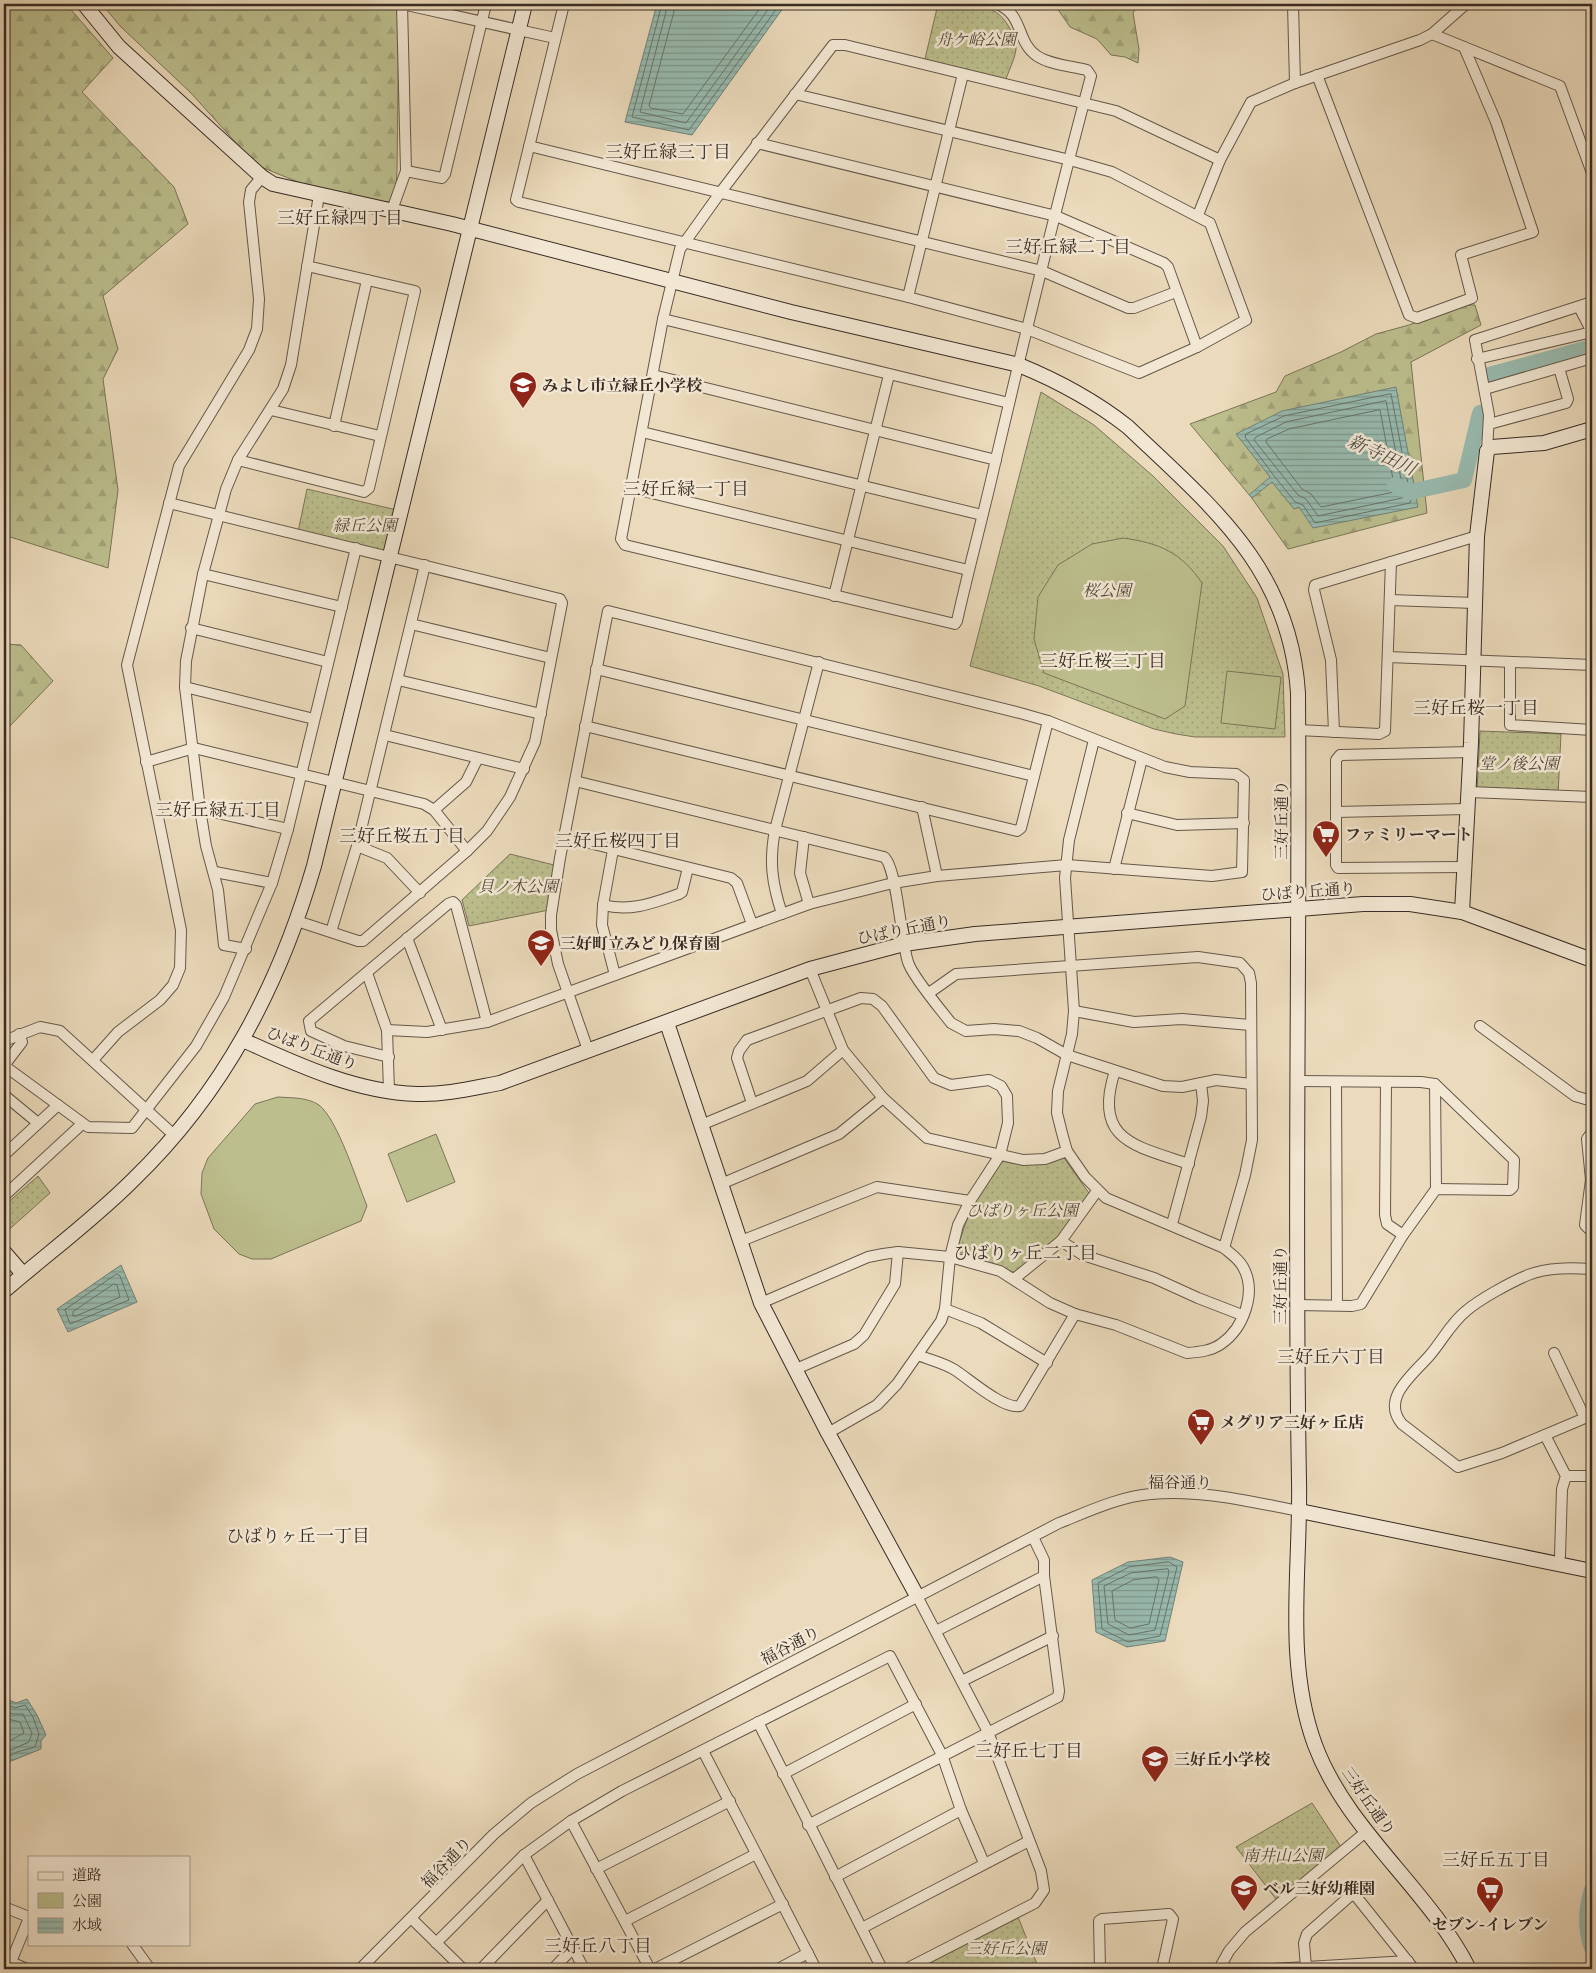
<svg xmlns="http://www.w3.org/2000/svg" width="1596" height="1973" font-family="'Gentium Book Plus','Noto Serif JP',serif">
	<style>
		.green { fill: url(#green-dots); stroke: #7a7559 }
		.forest { fill: url(#forest-firs); stroke: #7a7559 }
		.pitch { fill: #bcbe8d; stroke: #7a7559 }
		.water { fill: url(#water-rules); stroke: #728278 }
		.lines { fill: none; stroke-linecap: round; stroke-linejoin: round }
		.shore { stroke: #68746a; stroke-width: 1 }
		.river { stroke: #98bbb0; stroke-width: 16 }
		.street-casing { stroke: #65584a; stroke-width: 12 }
		.secondary-casing { stroke: #382c25; stroke-width: 16 }
		.street { stroke: #f2e7d3; stroke-width: 10 }
		.secondary { stroke: #f2e7d3; stroke-width: 14 }
		.labels { text-anchor: middle; stroke-width: 5; stroke-linejoin: round; paint-order: stroke }
		.park-label { font-size: 16px; font-style: italic; fill: #52493a; stroke: #f2e7d3 }
		.poi-label { font-size: 16px; font-weight: bold; fill: #382c25; stroke: #f2e7d3; text-anchor: start }
		.street-label { font-size: 16px; fill: #382c25; stroke: #f2e7d3 }
		.neighbourhood-label { font-size: 18px; fill: #382c25; stroke: #f2e7d3 }
		.water-label { font-size: 18px; font-style: italic; fill: #505048; stroke: #f2e7d3 }
	</style>
	<defs>
		<pattern id="green-dots" width="8" height="8" patternUnits="userSpaceOnUse" patternTransform="scale(1.25)"><rect width="8" height="8" fill="#bcbe8d"/><path d="M2 2h.1M6 6h.1" fill="none" stroke="#a2a37a" stroke-width="1.8" stroke-linecap="round"/></pattern>
		<pattern id="forest-firs" width="22" height="20" patternUnits="userSpaceOnUse" patternTransform="scale(1.25)"><rect width="22" height="20" fill="#bcbe8d"/><path d="M5 1l3.5 6h-7zM16 11l3.5 6h-7z" fill="#a2a37a"/></pattern>
		<pattern id="water-rules" width="6" height="5" patternUnits="userSpaceOnUse" patternTransform="scale(1.25)"><rect width="6" height="5" fill="#98bbb0"/><path d="M0 2.5h6" fill="none" stroke="#7d988f"/></pattern>
	</defs>
	<rect width="100%" height="100%" fill="#ebdabb"/>
	<filter id="stains"><feTurbulence type="fractalNoise" baseFrequency=".004" numOctaves="4"/><feColorMatrix values="0 0 0 0 .2 0 0 0 0 .09 0 0 0 0 .02 0 0 0 .5 -.17"/></filter>
	<radialGradient id="worn" r=".72"><stop offset=".6" stop-color="#630" stop-opacity="0"/><stop offset="1" stop-color="#630" stop-opacity=".3"/></radialGradient>
	<g class="green">
		<path d="M938,4C967,4 994,0 1009,27C1012,32 1016,42 1016,49C1015,59 1008,72 1005,82L924,63Z"/>
		<path d="M1041,392L1094,425L1153,476L1223,546L1257,598L1283,674L1285,737H1195L1176,734L1154,729L1039,686L970,666Z"/>
		<path d="M307,489L397,510L386,554L298,532Z"/>
		<path d="M1480,731L1561,734L1558,795L1477,792Z"/>
		<path d="M510,854L558,866L549,910L469,926L462,900Z"/>
		<path d="M1064,1158L1091,1196L1055,1241L1016,1273L956,1251L971,1208L1000,1160C1024,1168 1040,1164 1064,1158Z"/>
		<path d="M38,1176L50,1193L4,1234V1206Z"/>
		<path d="M1312,1803L1341,1847L1276,1899L1236,1847Z"/>
		<path d="M1018,1917L1039,1969H915Z"/>
	</g>
	<g class="forest">
		<path d="M4,4H66L113,58L82,92L174,187L188,224L103,296L118,349L103,379L118,490L108,568L4,535Z"/>
		<path d="M102,4H399L397,171L395,202L371,201L313,188L256,165L191,93L120,26Z"/>
		<path d="M1061,4H1139L1133,13L1139,49L1138,63L1125,57L1111,55L1097,39L1070,27L1057,8Z"/>
		<path d="M1461,305H1475L1481,325L1411,362L1427,513L1288,549L1251,497L1190,424L1276,392L1285,376L1341,352L1376,334L1409,325Z"/>
		<path d="M4,644L21,645L53,681L9,727L4,726Z"/>
	</g>
	<g class="pitch">
		<path d="M1123,538C1159,543 1181,552 1202,583L1185,706L1165,719L1044,673L1034,639L1038,597L1058,565L1092,544Z"/>
		<path d="M1227,671L1281,677L1275,729L1221,723Z"/>
		<path d="M278,1097C291,1098 307,1097 319,1105C338,1120 357,1182 367,1206L361,1221L271,1259H252L239,1254L214,1229L201,1194L202,1173L208,1158L255,1104Z"/>
		<path d="M436,1134L455,1182L407,1202L388,1154Z"/>
	</g>
	<g class="water">
		<path d="M657,4H786L692,135L625,122Z"/>
		<path d="M1396,387L1418,507L1313,528L1299,507L1294,509L1272,482L1252,498L1249,495L1270,477L1236,434L1282,411Z"/>
		<path d="M121,1265L137,1302L68,1332L57,1309Z"/>
		<path d="M1170,1557L1183,1562L1165,1641L1127,1647L1096,1632L1092,1580L1128,1562Z"/>
		<path d="M7,1699L16,1703L27,1699L37,1715L46,1735L41,1741V1749L4,1764V1700Z"/>
	</g>
	<g class="lines">
		<g class="shore">
			<path d="M662,4L632,117L689,130L780,4"/>
			<path d="M668,4L640,112L686,123L772,4"/>
			<path d="M676,4L649,106L651,108L683,114L763,4"/>
			<path d="M1391,394L1411,500L1410,503L1315,523L1303,505L1295,502L1275,477L1245,437L1246,434L1284,416Z"/>
			<path d="M1386,401L1404,495L1402,498L1318,516L1306,499L1298,495L1254,440L1256,437L1286,422Z"/>
			<path d="M1380,410L1395,490L1394,492L1321,507L1311,494L1302,489L1266,442L1267,439L1289,429Z"/>
			<path d="M117,1274L120,1276L129,1300L70,1324L65,1310Z"/>
			<path d="M114,1284L117,1285L120,1297L76,1316H73V1312Z"/>
			<path d="M1169,1562L1177,1567L1160,1636L1128,1642L1102,1629L1098,1583L1129,1567Z"/>
			<path d="M1168,1569L1169,1572L1155,1630L1129,1635L1108,1624L1104,1586L1131,1573Z"/>
			<path d="M1157,1577L1159,1580L1149,1624L1130,1628L1115,1620L1112,1591L1133,1580Z"/>
			<path d="M4,1704L15,1708L25,1705L33,1717L39,1734L35,1747L17,1752L4,1759"/>
			<path d="M4,1711L13,1714H23L32,1733L29,1742L4,1753"/>
			<path d="M4,1718L20,1722L24,1733L4,1744"/>
		</g>
		<g class="river">
			<path d="M1489,375L1592,347"/>
			<path d="M1395,485L1410,492L1464,480L1480,413"/>
			<path d="M1592,1890C1586,1909 1585,1929 1592,1948"/>
		</g>
		<g class="street-casing">
			<g id="street">
				<path d="M402,4L555,38"/>
				<path d="M564,4L516,200L519,202L908,297L1027,329L1139,373L1197,347L1246,320L1210,223L1112,172L1070,160L795,94"/>
				<path d="M997,4C1024,14 1016,42 1037,56C1051,65 1071,66 1087,70L1091,76C1057,203 1026,331 996,459C984,513 969,567 957,621L955,624L625,545L621,539L663,319L680,249L720,193L833,45H845L1116,111L1220,160"/>
				<path d="M1293,4L1295,83"/>
				<path d="M1432,34L1560,86L1592,173"/>
				<path d="M1317,75L1409,315L1417,318L1472,298L1461,255L1533,232L1496,122L1464,47"/>
				<path d="M757,143L1056,216L1164,263L1168,267L1197,347"/>
				<path d="M529,146L1042,271L1128,308H1134L1176,292"/>
				<path d="M406,171L442,178L445,174L486,4"/>
				<path d="M392,210L406,171L402,4"/>
				<path d="M1198,215L1220,160L1251,102L1295,83L1420,40L1432,34L1466,4"/>
				<path d="M908,297L963,74"/>
				<path d="M1579,307L1592,332"/>
				<path d="M663,319L1009,403"/>
				<path d="M1477,359L1592,332"/>
				<path d="M653,375L996,460"/>
				<path d="M1485,389L1592,358"/>
				<path d="M271,410L380,436"/>
				<path d="M1489,424L1566,403L1568,399L1559,368"/>
				<path d="M334,426L367,280"/>
				<path d="M642,432L982,515"/>
				<path d="M1487,451L1489,415L1475,340L1592,302"/>
				<path d="M238,460L364,492L369,488L415,291L307,266"/>
				<path d="M631,488L968,570"/>
				<path d="M169,503L560,599L562,603L535,742L510,797L487,831L467,851L363,941H358L297,921"/>
				<path d="M203,574L342,607"/>
				<path d="M834,596L889,375"/>
				<path d="M1390,600L1475,603"/>
				<path d="M411,624L551,658"/>
				<path d="M191,628L328,662"/>
				<path d="M1388,657L1592,665"/>
				<path d="M1510,662V725L1592,730"/>
				<path d="M596,669L1034,776"/>
				<path d="M398,680L541,714"/>
				<path d="M185,687L314,719"/>
				<path d="M585,726L1017,831L1021,828L1048,721"/>
				<path d="M1298,730L1379,734L1385,731L1391,562"/>
				<path d="M1334,732L1331,660L1314,590L1315,585L1477,536"/>
				<path d="M385,735L524,769"/>
				<path d="M146,762L194,748L424,804L434,810L467,851"/>
				<path d="M575,781L884,857C897,867 901,942 908,962C912,976 941,1010 951,1023L966,1031L994,1029L1019,1031L1037,1038L1067,1055L1163,1086L1182,1087L1216,1080L1251,1084"/>
				<path d="M1469,792L1592,797"/>
				<path d="M922,807L937,876"/>
				<path d="M200,809L288,829"/>
				<path d="M434,810L466,782L478,758"/>
				<path d="M1336,812L1467,809"/>
				<path d="M1127,813L1177,825L1244,823"/>
				<path d="M565,837L731,878L737,883L752,924"/>
				<path d="M804,837L800,873L809,904"/>
				<path d="M357,846L387,858L420,893"/>
				<path d="M613,850L603,905L602,925L615,975"/>
				<path d="M1463,867L1338,868L1336,865V760L1340,755L1471,752"/>
				<path d="M1114,869L1142,759"/>
				<path d="M215,872L272,883"/>
				<path d="M603,905C631,912 653,903 679,894L682,892L688,868"/>
				<path d="M782,914C772,883 769,862 775,830L819,662"/>
				<path d="M331,932L357,846L425,565"/>
				<path d="M407,938L442,1030"/>
				<path d="M246,949L224,945L218,890L206,846L200,809L185,687L186,661L203,574L226,489L238,460L283,389L291,365L319,195"/>
				<path d="M810,969L843,1050L883,1098L927,1138L1023,1160L1045,1159L1067,1151"/>
				<path d="M367,973L387,1030L389,1091"/>
				<path d="M929,993L956,974L1198,957L1240,963L1249,973L1251,983L1252,1140L1245,1175L1224,1248"/>
				<path d="M1074,1011L1134,1022L1182,1019L1250,1025"/>
				<path d="M1480,1026L1575,1096L1592,1101"/>
				<path d="M387,1030L427,1032L487,1022L809,904L893,883L937,876L1067,865L1212,876L1242,872L1244,780L1236,774L1190,772L1165,767L1048,721L1020,713L608,611L560,858L551,915V930L558,964L588,1050"/>
				<path d="M19,1034L22,1042L6,1063V1067L88,1127L132,1128L196,1046L224,997L272,883L288,829L356,548"/>
				<path d="M4,1041L40,1027L60,1031L175,1136"/>
				<path d="M389,1057L344,1046L311,1031L309,1021L448,904L453,902L456,905L487,1022"/>
				<path d="M93,1060L118,1032L160,1000L173,985L180,968L181,930L127,665L179,466L249,350L257,329L259,299L249,202L251,190L262,177"/>
				<path d="M1115,1071C1092,1141 1136,1146 1189,1164"/>
				<path d="M1297,1081L1421,1082L1435,1084L1514,1160L1513,1187L1510,1190L1436,1189L1403,1235L1361,1304L1352,1306L1297,1305"/>
				<path d="M1336,1082L1337,1305"/>
				<path d="M1386,1082L1385,1215L1387,1224L1403,1235"/>
				<path d="M1435,1084L1436,1189"/>
				<path d="M4,1095L38,1123"/>
				<path d="M752,1103L737,1058L739,1051L747,1040L861,998L873,999L882,1006L934,1078L951,1085L989,1080L1001,1086L1007,1096L1008,1123L1000,1155L970,1201L958,1225L950,1257L945,1309L941,1321L897,1384L877,1405L828,1433"/>
				<path d="M701,1125L807,1081L843,1050"/>
				<path d="M1592,1132L1587,1139L1591,1180L1585,1225L1592,1232"/>
				<path d="M4,1155L58,1105"/>
				<path d="M721,1184L839,1134L883,1098"/>
				<path d="M4,1196L82,1124"/>
				<path d="M1172,1224L1201,1117L1203,1101L1201,1083"/>
				<path d="M741,1241L877,1187L970,1201"/>
				<path d="M1061,1241L1083,1255L1154,1278L1198,1298L1242,1315"/>
				<path d="M1592,1269C1572,1268 1548,1267 1528,1275C1511,1282 1480,1299 1466,1311C1451,1323 1442,1341 1430,1355C1414,1374 1380,1398 1402,1424L1458,1467L1502,1453L1585,1418H1592"/>
				<path d="M1014,1279L1061,1241L1097,1191"/>
				<path d="M761,1303L868,1257L883,1254L898,1252L950,1257L1000,1271L1050,1303L1075,1314L1116,1325L1187,1353C1199,1352 1211,1351 1221,1344C1244,1328 1257,1292 1243,1267C1239,1259 1231,1254 1224,1248L1106,1198L1085,1177L1067,1151L1062,1133L1057,1113L1058,1091L1072,1034L1074,1011L1065,878L1069,840L1094,740"/>
				<path d="M945,1309L981,1323L1047,1363"/>
				<path d="M1554,1353L1585,1418"/>
				<path d="M918,1355C930,1360 944,1363 955,1370C969,1379 1004,1410 1020,1406L1075,1314"/>
				<path d="M796,1369L854,1344L864,1335L895,1284L898,1252"/>
				<path d="M1545,1435L1566,1476L1562,1489L1560,1556"/>
				<path d="M1566,1476H1592"/>
				<path d="M936,1631L1044,1576"/>
				<path d="M962,1681L1053,1636"/>
				<path d="M758,1722L882,1969"/>
				<path d="M703,1751L816,1969"/>
				<path d="M783,1774L916,1704"/>
				<path d="M571,1821L650,1969"/>
				<path d="M808,1825L1058,1697L1059,1691L1044,1576V1560L1033,1537"/>
				<path d="M524,1855L584,1969"/>
				<path d="M596,1869L730,1801"/>
				<path d="M835,1877L961,1810"/>
				<path d="M4,1907L29,1917"/>
				<path d="M412,1919L463,1969"/>
				<path d="M625,1921L756,1854"/>
				<path d="M862,1928L1029,1841"/>
				<path d="M436,1943L524,1855L571,1821L622,1791L890,1656L942,1755L961,1810L984,1863"/>
				<path d="M132,1944L150,1969"/>
				<path d="M4,1959L27,1969"/>
				<path d="M1306,1967L1304,1943L1307,1934L1350,1896L1355,1895L1414,1969"/>
				<path d="M8,1969L29,1918"/>
				<path d="M220,1969H221"/>
				<path d="M360,1969L494,1834L531,1803L577,1774L1059,1523C1087,1512 1121,1496 1151,1494C1201,1489 1251,1502 1300,1511"/>
				<path d="M481,1969L548,1900"/>
				<path d="M553,1969L573,1948"/>
				<path d="M655,1969L783,1904"/>
				<path d="M778,1969L808,1953"/>
				<path d="M906,1969L1035,1903L1044,1890L1041,1871L988,1732L917,1596"/>
				<path d="M1100,1969L1099,1921L1102,1919L1169,1914L1173,1919L1162,1969"/>
				<path d="M1219,1969L1229,1951L1245,1932L1367,1831"/>
				<path d="M1273,1969L1408,1961"/>
			</g>
		</g>
		<g class="secondary-casing">
			<g id="secondary">
				<path d="M84,4L119,47L262,177L273,184L452,224L791,312L1019,365C1058,381 1095,401 1128,427C1212,507 1290,568 1298,693C1300,955 1294,1217 1299,1480C1301,1567 1284,1661 1315,1745C1347,1831 1428,1888 1469,1969"/>
				<path d="M1462,912L1471,743L1477,536L1487,451L1492,447L1544,443L1592,429"/>
				<path d="M667,1023L761,1303L828,1433L917,1596"/>
				<path d="M243,1040C298,1065 356,1092 417,1094C445,1095 473,1088 500,1083L810,969L904,944L975,934L1363,904H1410L1462,912L1592,960"/>
				<path d="M4,1252L23,1274"/>
				<path d="M4,1291C47,1254 93,1220 133,1180C224,1092 279,986 314,866L525,4"/>
				<path d="M1300,1511L1592,1571"/>
			</g>
		</g>
		<use href="#street" class="street"/>
		<use href="#secondary" class="secondary"/>
	</g>
	<defs>
		<g id="school-pin" transform="scale(1.4375)"><path d="M0 17L-7.5 6A9.5 9.5 0 1 1 7.5 6Z" fill="#8f2418" stroke="#f2e7d3"/><path d="M0-5L7-2L0 1L-7-2ZM-4 1L0 2.5L4 1V4Q0 6-4 4Z" fill="#fff"/></g>
		<g id="supermarket-pin" transform="scale(1.4375)"><path d="M0 17L-7.5 6A9.5 9.5 0 1 1 7.5 6Z" fill="#8f2418" stroke="#f2e7d3"/><path d="M-6-5.5h2.5l.6 2H6L4.5 2H-2.5L-4.4-4H-6ZM-1.5 3.2a1.3 1.3 0 1 0 .1 0ZM3 3.2a1.3 1.3 0 1 0 .1 0Z" fill="#fff"/></g>
	</defs>
	<g fill-rule="evenodd">
		<use href="#school-pin" x="523" y="385"/>
		<use href="#supermarket-pin" x="1326" y="834"/>
		<use href="#school-pin" x="541" y="943"/>
		<use href="#supermarket-pin" x="1201" y="1422"/>
		<use href="#school-pin" x="1155" y="1759"/>
		<use href="#school-pin" x="1244" y="1888"/>
		<use href="#supermarket-pin" x="1490" y="1890"/>
	</g>
	<g class="labels">
		<g class="park-label">
			<text x="976" y="45">舟ケ峪公園</text>
			<text x="365" y="531">緑丘公園</text>
			<text x="1107" y="596">桜公園</text>
			<text x="1519" y="769">堂ノ後公園</text>
			<text x="518" y="892">貝ノ木公園</text>
			<text x="1022" y="1216">ひばりヶ丘公園</text>
			<text x="1283" y="1861">南井山公園</text>
			<text x="1006" y="1954">三好丘公園</text>
		</g>
		<g class="poi-label">
			<text x="542" y="391">みよし市立緑丘小学校</text>
			<text x="1345" y="840">ファミリーマート</text>
			<text x="560" y="949">三好町立みどり保育園</text>
			<text x="1220" y="1428">メグリア三好ヶ丘店</text>
			<text x="1174" y="1765">三好丘小学校</text>
			<text x="1263" y="1894">ベル三好幼稚園</text>
			<text x="1490" y="1930" text-anchor="middle">セブン-イレブン</text>
		</g>
		<g class="street-label">
			<text transform="translate(1281 820) rotate(-90)" y="6">三好丘通り</text>
			<text transform="translate(1308 891) rotate(-4)" y="6">ひばり丘通り</text>
			<text transform="translate(904 929) rotate(-11)" y="6">ひばり丘通り</text>
			<text transform="translate(312 1048) rotate(21)" y="6">ひばり丘通り</text>
			<text transform="translate(1280 1285) rotate(-90)" y="6">三好丘通り</text>
			<text x="1180" y="1488">福谷通り</text>
			<text transform="translate(790 1645) rotate(-28)" y="6">福谷通り</text>
			<text transform="translate(1369 1801) rotate(55)" y="6">三好丘通り</text>
			<text transform="translate(446 1862) rotate(-46)" y="6">福谷通り</text>
		</g>
		<g class="neighbourhood-label">
			<text x="668" y="158">三好丘緑三丁目</text>
			<text x="340" y="224">三好丘緑四丁目</text>
			<text x="1068" y="253">三好丘緑二丁目</text>
			<text x="686" y="495">三好丘緑一丁目</text>
			<text x="1103" y="667">三好丘桜三丁目</text>
			<text x="1476" y="714">三好丘桜一丁目</text>
			<text x="218" y="816">三好丘緑五丁目</text>
			<text x="402" y="842">三好丘桜五丁目</text>
			<text x="618" y="847">三好丘桜四丁目</text>
			<text x="1025" y="1259">ひばりヶ丘二丁目</text>
			<text x="1331" y="1363">三好丘六丁目</text>
			<text x="298" y="1542">ひばりヶ丘一丁目</text>
			<text x="1029" y="1757">三好丘七丁目</text>
			<text x="1496" y="1866">三好丘五丁目</text>
			<text x="598" y="1952">三好丘八丁目</text>
		</g>
		<g class="water-label">
			<text transform="translate(1382 455) rotate(25)" y="6">新寺田川</text>
		</g>
	</g>
	<rect width="1596" height="1973" fill="none" stroke="#ebdabb" stroke-width="20"/>
	<rect x="5" y="5" width="1586" height="1963" fill="none" stroke="#382c25" stroke-width="2.5"/>
	<rect x="10" y="10" width="1576" height="1953" fill="none" stroke="#382c25"/>
	<rect x="28" y="1856" width="162" height="90" fill="#f2e7d3" stroke="#a89c8d"/>
	<rect x="38" y="1872" width="25" height="8" fill="#f2e7d3" stroke="#a89c8d"/>
	<text x="72" y="1880" font-size="15" fill="#382c25">道路</text>
	<rect x="38" y="1893" width="25" height="15" fill="#bcbe8d" stroke="#a89c8d"/>
	<text x="72" y="1906" font-size="15" fill="#382c25">公園</text>
	<rect x="38" y="1918" width="25" height="15" fill="url(#water-rules)" stroke="#a89c8d"/>
	<text x="72" y="1930" font-size="15" fill="#382c25">水域</text>
	<rect width="100%" height="100%" filter="url(#stains)"/>
	<rect width="100%" height="100%" fill="url(#worn)"/>
</svg>
